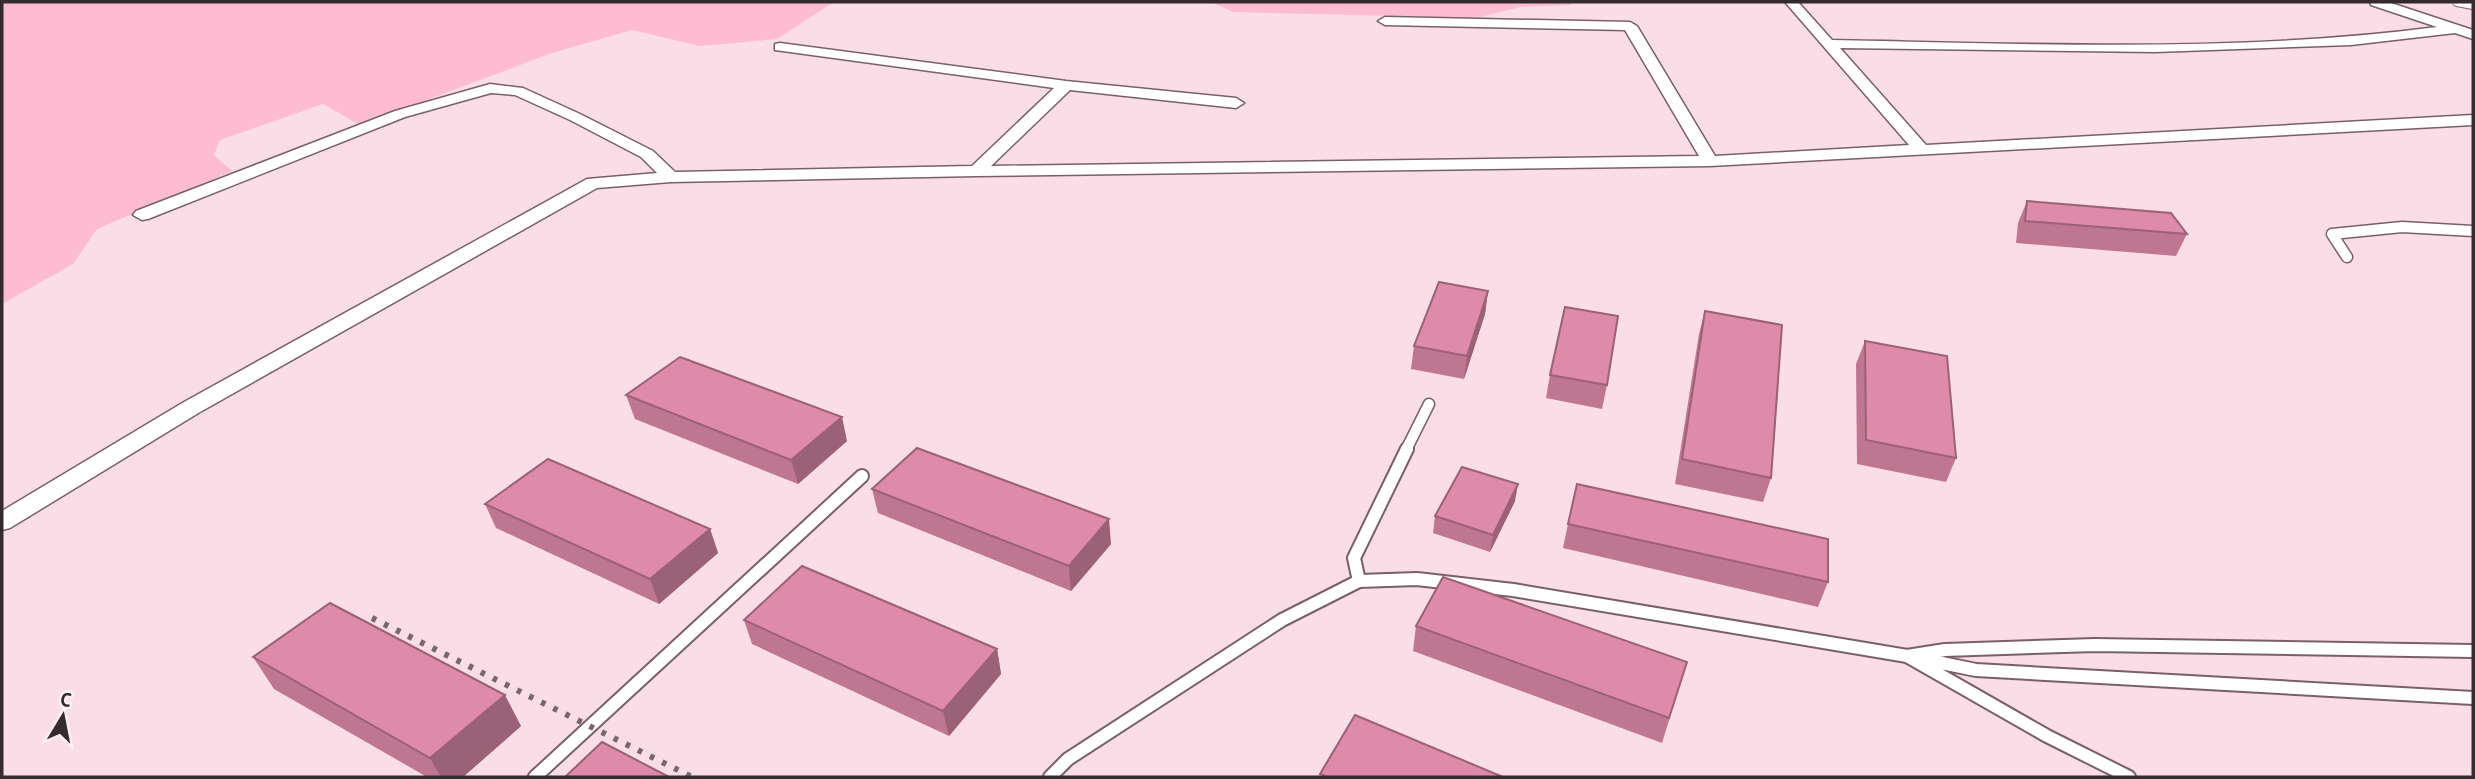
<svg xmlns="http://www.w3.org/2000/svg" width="2475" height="779" font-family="'PT Sans',sans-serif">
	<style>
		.green { fill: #fdbcd2 }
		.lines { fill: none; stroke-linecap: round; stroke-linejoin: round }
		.lane-far2-casing { stroke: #796068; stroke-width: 10 }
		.lane-far1-casing { stroke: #796068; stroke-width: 13 }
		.lane-casing { stroke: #796068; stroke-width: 16 }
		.street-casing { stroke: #796068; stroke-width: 3 }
		.lane-far2 { stroke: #fff; stroke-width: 8 }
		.lane-far1 { stroke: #fff; stroke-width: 10 }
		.lane { stroke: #fff; stroke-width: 12 }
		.street { fill: #fff; fill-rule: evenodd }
		.rail { stroke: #78676d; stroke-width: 6; stroke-dasharray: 4.5 9; stroke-linecap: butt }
		.wall { fill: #bf7791 }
		.shaded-wall { fill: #9b6176 }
		.building { fill: #de8aa9; stroke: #9b6176; stroke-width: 2 }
	</style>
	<rect width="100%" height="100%" fill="#fadde6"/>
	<g class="green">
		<path d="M2,2H834L777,39L700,46L632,30L552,53L360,125L323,104L220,140L214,155L232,171L97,229L73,264L2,304Z"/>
		<path d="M1211,2H1572L1571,5L1520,7L1476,18L1233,12Z"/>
	</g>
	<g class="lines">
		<g class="lane-far2-casing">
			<path id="lane-far2" d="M2457,2L2473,5"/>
		</g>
		<g class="lane-far1-casing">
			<g id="lane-far1">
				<path d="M2347,257L2332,234L2402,227L2473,231"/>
				<path d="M1406,450L1429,404"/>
			</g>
		</g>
		<g class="lane-casing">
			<g id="lane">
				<path d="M1359,581L1417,579L1513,590L1907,656L1945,650L2095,645L2473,651"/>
				<path d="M535,777L862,476"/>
				<path d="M1050,777L1068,759L1282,620L1359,581L1354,558L1407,449"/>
				<path d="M2129,777L2047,736L1907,656L1976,670L2473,698"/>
			</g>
		</g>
		<g class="street-casing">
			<path id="street" d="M1785,2H1798L1832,40C2033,44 2237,53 2437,27L2371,5L2370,2H2388L2473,30V39L2455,33L2351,45L2155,52L1840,48L1926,145L2473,115V125L1710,166L976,176L671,182L597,188L200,412L10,528L2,530V511L184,402L587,179L657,173L641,157L570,120L515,95L491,93L405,117L148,219L142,220L133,215L136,211L395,111L490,84L523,88L580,114L653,151L675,172L972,166L1054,88L775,50V44L780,43L1066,81L1236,98L1244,103L1236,108L1070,90L991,166L1699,156L1625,30L1385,25L1378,21L1385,17L1630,22L1637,26L1715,156L1909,145Z"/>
		</g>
		<use href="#lane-far2" class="lane-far2"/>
		<use href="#lane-far1" class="lane-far1"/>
		<use href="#lane" class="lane"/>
		<use href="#street" class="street"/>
		<path class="rail" d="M372,618L692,777"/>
	</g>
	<g class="wall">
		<path d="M2027,201L2187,234L2176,256L2016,243L2018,223Z"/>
		<path d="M1488,291L1485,314L1464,379L1411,369L1414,346Z"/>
		<path d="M1705,311L1771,478L1763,502L1675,484L1699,334Z"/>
		<path d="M1865,341L1956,458L1946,482L1857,464L1856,364Z"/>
		<path d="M1550,375L1607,385L1602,409L1546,398Z"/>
		<path d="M626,395L847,441L798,484L635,419Z"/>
		<path d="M872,489L1111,544L1071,591L878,513Z"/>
		<path d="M1515,501L1490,552L1433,533L1435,516Z"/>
		<path d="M485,504L710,529L718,553L659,604L496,528Z"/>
		<path d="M1568,524L1828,582L1818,607L1563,548Z"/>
		<path d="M744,620L997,649L1001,674L949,736L752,644Z"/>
		<path d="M1416,626L1687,662L1662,743L1413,651Z"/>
		<path d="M253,657L521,726L463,777H427L274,689Z"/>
	</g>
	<g class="shaded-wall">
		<path d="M1488,291L1485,314L1464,379L1467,356Z"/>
		<path d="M842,417L847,441L798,484L791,460Z"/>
		<path d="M1518,484L1515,501L1490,552L1493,535Z"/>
		<path d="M1109,519L1111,544L1071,591L1069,566Z"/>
		<path d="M710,529L718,553L659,604L650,579Z"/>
		<path d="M997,649L1001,674L949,736L943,711Z"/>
		<path d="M505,695L521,726L463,777H441L430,758Z"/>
	</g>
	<g class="building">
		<path d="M2027,201L2171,213L2187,234L2025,221Z"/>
		<path d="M1439,282L1488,291L1467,356L1414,346Z"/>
		<path d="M1565,307L1618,316L1607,385L1550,375Z"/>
		<path d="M1705,311L1782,325L1771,478L1682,459Z"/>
		<path d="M1865,341L1947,356L1956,458L1866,440Z"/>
		<path d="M680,357L842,417L791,460L626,395Z"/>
		<path d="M917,448L1109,519L1069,566L872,489Z"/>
		<path d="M548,459L710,529L650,579L485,504Z"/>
		<path d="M1462,467L1518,484L1493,535L1435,516Z"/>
		<path d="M1577,484L1828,539V582L1568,524Z"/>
		<path d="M802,566L997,649L943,711L744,620Z"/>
		<path d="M1443,577L1687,662L1669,718L1416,626Z"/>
		<path d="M330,603L505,695L430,758L253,657Z"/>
		<path d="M1355,715L1503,777H1327L1320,774Z"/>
		<path d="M602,742L669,777H565Z"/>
	</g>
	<rect width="2475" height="779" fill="none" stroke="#352a2e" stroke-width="7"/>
	<g transform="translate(63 716) rotate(10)" stroke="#fbeff3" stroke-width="5" paint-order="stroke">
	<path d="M0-5L12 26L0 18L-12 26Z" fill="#352a2e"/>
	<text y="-10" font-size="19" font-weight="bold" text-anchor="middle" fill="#352a2e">С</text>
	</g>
</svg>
